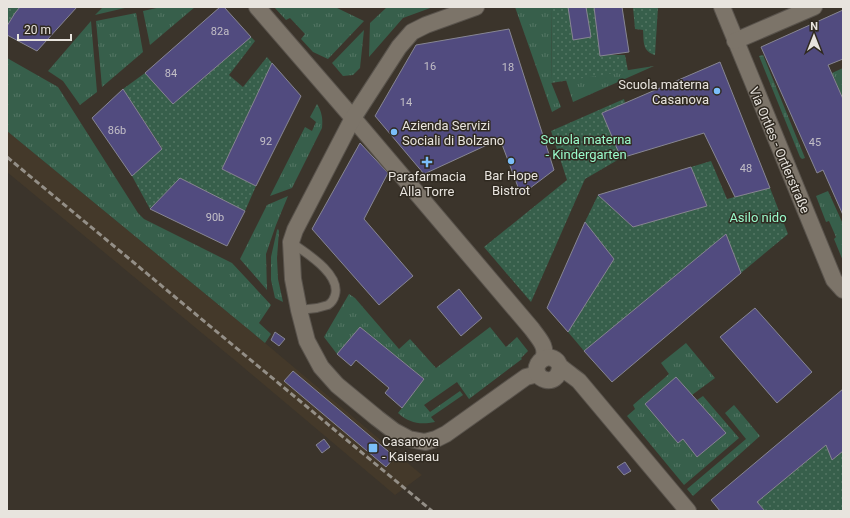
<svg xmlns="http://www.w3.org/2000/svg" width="850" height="518" font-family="Roboto,sans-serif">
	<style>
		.built { fill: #44392a }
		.grass { fill: url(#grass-tufts) }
		.park { fill: url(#park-dots) }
		.building { fill: #514b7f; stroke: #878693 }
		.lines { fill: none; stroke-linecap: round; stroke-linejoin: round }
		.lane-casing { stroke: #59534c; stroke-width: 10 }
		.street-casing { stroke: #59534c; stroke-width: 18 }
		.lane { stroke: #7c7469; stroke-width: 8 }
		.street { stroke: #7c7469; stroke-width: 16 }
		.rail { stroke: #948f87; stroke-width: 3; stroke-dasharray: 6 3; stroke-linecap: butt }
		.poi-dot { fill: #7bbef9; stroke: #302a21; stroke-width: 1.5 }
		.labels { text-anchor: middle; stroke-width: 3; stroke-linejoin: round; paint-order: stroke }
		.number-label { font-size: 11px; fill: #c2bec6 }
		.poi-label { font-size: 13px; fill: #e8e4de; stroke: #302a21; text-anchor: start }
		.park-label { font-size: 13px; fill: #99faca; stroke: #302a21 }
		.street-label { font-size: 13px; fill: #e8e4de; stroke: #302a21 }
	</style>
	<defs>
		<pattern id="grass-tufts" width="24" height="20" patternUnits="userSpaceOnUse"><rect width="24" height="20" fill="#375f4b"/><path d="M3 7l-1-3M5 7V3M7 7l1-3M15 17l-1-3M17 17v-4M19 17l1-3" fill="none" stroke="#547664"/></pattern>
		<pattern id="park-dots" width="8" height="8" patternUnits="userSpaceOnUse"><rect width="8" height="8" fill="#375f4b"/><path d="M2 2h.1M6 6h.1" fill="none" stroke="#547664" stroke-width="1.8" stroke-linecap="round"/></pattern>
	</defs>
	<rect width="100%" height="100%" fill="#3b342b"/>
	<path class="built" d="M7,131L265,343L422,475L395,495L237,362L7,172Z"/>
	<g class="grass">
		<path d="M103,7H129L95,15Z"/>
		<path d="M161,7H195L150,45L143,11Z"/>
		<path d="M274,7H335L364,21L328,59L313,52L301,39L305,34L290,18L286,20Z"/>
		<path d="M387,7H433L403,18L369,57L370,23Z"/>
		<path d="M515,7H552L551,82L561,107L552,112Z"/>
		<path d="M136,13L143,52L102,87L96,21Z"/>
		<path d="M91,21L97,92L80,105L63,81L48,71Z"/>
		<path d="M364,30L360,68L353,75L343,76L332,63Z"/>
		<path d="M763,55L805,158L802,159L800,157L759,56Z"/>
		<path d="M7,58L58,87L138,213L144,219L232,263L271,305L259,323L271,334L265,343L7,131Z"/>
		<path d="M654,66L573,102L566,80Z"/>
		<path d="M843,68V99L832,73Z"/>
		<path d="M317,104C322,112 323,119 322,128L292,188L270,196L305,127L312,131L316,122L310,117Z"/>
		<path d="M828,191L843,224V261L834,239L836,237L829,221L826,222L816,196Z"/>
		<path d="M288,196L276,225L266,254L267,290L240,259L267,205Z"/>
		<path d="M278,229L279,231L277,258L278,279L283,302L275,298L271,280V257L277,230Z"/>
		<path d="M349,294L355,298L399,349L410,339L436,368L490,327L506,347L517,337L528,351L521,358L522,359L469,399L457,382L424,405L430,412L460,391L463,395L431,417L435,422C420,425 409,423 398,413L424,379L360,327L337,354L324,337Z"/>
		<path d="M686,343L715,378L692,395L676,377L646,403L678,443L683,439L697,457L726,433L697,400L703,396L739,438L684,485L627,416L635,409L633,405L669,374L661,363Z"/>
		<path d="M734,405L760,436L693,496L687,489L746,439L725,413Z"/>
	</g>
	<g class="park">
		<path d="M7,7H20L15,13L7,26Z"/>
		<path d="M552,7H594L600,55H625L628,71L551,83Z"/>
		<path d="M633,7H658L655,55C642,51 644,42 643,30L635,29Z"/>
		<path d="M251,37L255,41L229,75L243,87L267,57L272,63L222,169L256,186L245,211L180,178L150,209L132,176L162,148L123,89L145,73L173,104Z"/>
		<path d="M624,99L625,103L602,113L621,158L585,179L531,302L484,247L567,180L551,131Z"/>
		<path d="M711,161L727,199L770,188L788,234L741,273L726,234L584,351L568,332L614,259L585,222L598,195L633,227L707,206L691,167Z"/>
		<path d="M826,445L832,460L843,451V511H765L757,502Z"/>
	</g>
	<g class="building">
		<path d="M20,7H77L37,51L7,35V26L15,13Z"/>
		<path d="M220,7H224L251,37L173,104L145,73Z"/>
		<path d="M568,7H586L591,37L573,40Z"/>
		<path d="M594,7H622L629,52L600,56Z"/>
		<path d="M843,10V59L828,65L843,99V215L823,170L817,173L761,47Z"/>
		<path d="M509,29L554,170L521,195L500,139L424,174L375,116L416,45Z"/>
		<path d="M720,62L770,188L735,197L704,133L621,158L602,113Z"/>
		<path d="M272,63L301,96L256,186L222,169Z"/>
		<path d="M123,89L162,149L132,176L92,118Z"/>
		<path d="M360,143L388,173L364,219L413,276L379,305L312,229Z"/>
		<path d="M691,167L707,206L633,227L598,195Z"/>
		<path d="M180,178L245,211L227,246L150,209Z"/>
		<path d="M585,222L614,259L568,332L547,308Z"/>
		<path d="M726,234L741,273L612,382L584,351Z"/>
		<path d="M459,289L482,318L461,336L437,307Z"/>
		<path d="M755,308L812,372L777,403L720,337Z"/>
		<path d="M360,327L424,379L402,408L385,393L389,388L356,360L351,366L337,354Z"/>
		<path d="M275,332L285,339L279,346L271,340Z"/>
		<path d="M293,371L395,457L386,467L284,381Z"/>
		<path d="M676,377L726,433L697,457L683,439L678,443L645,404Z"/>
		<path d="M843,389V451L832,460L826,445L757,502L765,511H720L711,500Z"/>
		<path d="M324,439L330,447L322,453L316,445Z"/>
		<path d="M625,462L631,471L624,475L617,467Z"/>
	</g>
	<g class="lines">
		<g class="lane-casing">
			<path id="lane" d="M292,243C306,253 341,274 335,295C334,299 331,303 328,305L317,308L299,310"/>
		</g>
		<g class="street-casing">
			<g id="street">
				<path d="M257,7L353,118L532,329C539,339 548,347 543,359"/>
				<path d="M476,7L426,25L412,32L399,47L353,118L295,230L291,242L293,279L299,310L307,341L321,367L337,385L377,418L394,431L409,439L425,442L436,439L446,434L526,377L538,374"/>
				<path d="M722,7L834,280L843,290"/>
				<path d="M735,41L814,7"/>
				<path d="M560,367C558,390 530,379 538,364C542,357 551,355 557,361C559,363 559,366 562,368C568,373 574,377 579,381L688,511"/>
			</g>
		</g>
		<use href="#lane" class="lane"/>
		<use href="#street" class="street"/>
		<path class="rail" d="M7,157L432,511"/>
	</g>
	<g class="poi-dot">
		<circle cx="717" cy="91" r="4"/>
		<circle cx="394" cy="132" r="4"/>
		<circle cx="511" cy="161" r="4"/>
		<path d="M425 156h4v4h4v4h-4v4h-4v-4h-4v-4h4z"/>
		<rect x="368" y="443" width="10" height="10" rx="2"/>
	</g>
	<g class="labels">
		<g class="number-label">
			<text x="220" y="35">82a</text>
			<text x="430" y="70">16</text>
			<text x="508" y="71">18</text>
			<text x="171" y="77">84</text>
			<text x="406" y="106">14</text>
			<text x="117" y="134">86b</text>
			<text x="266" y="145">92</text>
			<text x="815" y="146">45</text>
			<text x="746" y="172">48</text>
			<text x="215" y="221">90b</text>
		</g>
		<g class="poi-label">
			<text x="709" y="89" text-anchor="end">Scuola materna<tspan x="709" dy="15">Casanova</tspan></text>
			<text x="402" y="130">Azienda Servizi<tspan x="402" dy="15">Sociali di Bolzano</tspan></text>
			<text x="511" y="180" text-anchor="middle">Bar Hope<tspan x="511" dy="15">Bistrot</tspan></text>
			<text x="427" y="181" text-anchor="middle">Parafarmacia<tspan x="427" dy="15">Alla Torre</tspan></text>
			<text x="382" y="446">Casanova<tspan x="382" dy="15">- Kaiserau</tspan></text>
		</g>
		<g class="park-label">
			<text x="586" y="144">Scuola materna<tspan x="586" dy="15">- Kindergarten</tspan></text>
			<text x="758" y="222">Asilo nido</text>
		</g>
		<g class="street-label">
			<text transform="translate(780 150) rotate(67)" y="5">Via Ortles - Ortlerstraße</text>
		</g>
	</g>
	<rect width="850" height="518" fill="none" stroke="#e8e4de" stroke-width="16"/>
	<g transform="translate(814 36)" stroke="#302a21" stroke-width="3" paint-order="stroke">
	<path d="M0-3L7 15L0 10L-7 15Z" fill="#e8e4de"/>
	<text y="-6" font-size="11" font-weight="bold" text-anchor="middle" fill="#e8e4de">N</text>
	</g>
	<path d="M18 34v6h53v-6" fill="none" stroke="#e8e4de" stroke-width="2"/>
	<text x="24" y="34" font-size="12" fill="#e8e4de" stroke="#302a21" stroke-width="3" paint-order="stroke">20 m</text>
</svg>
